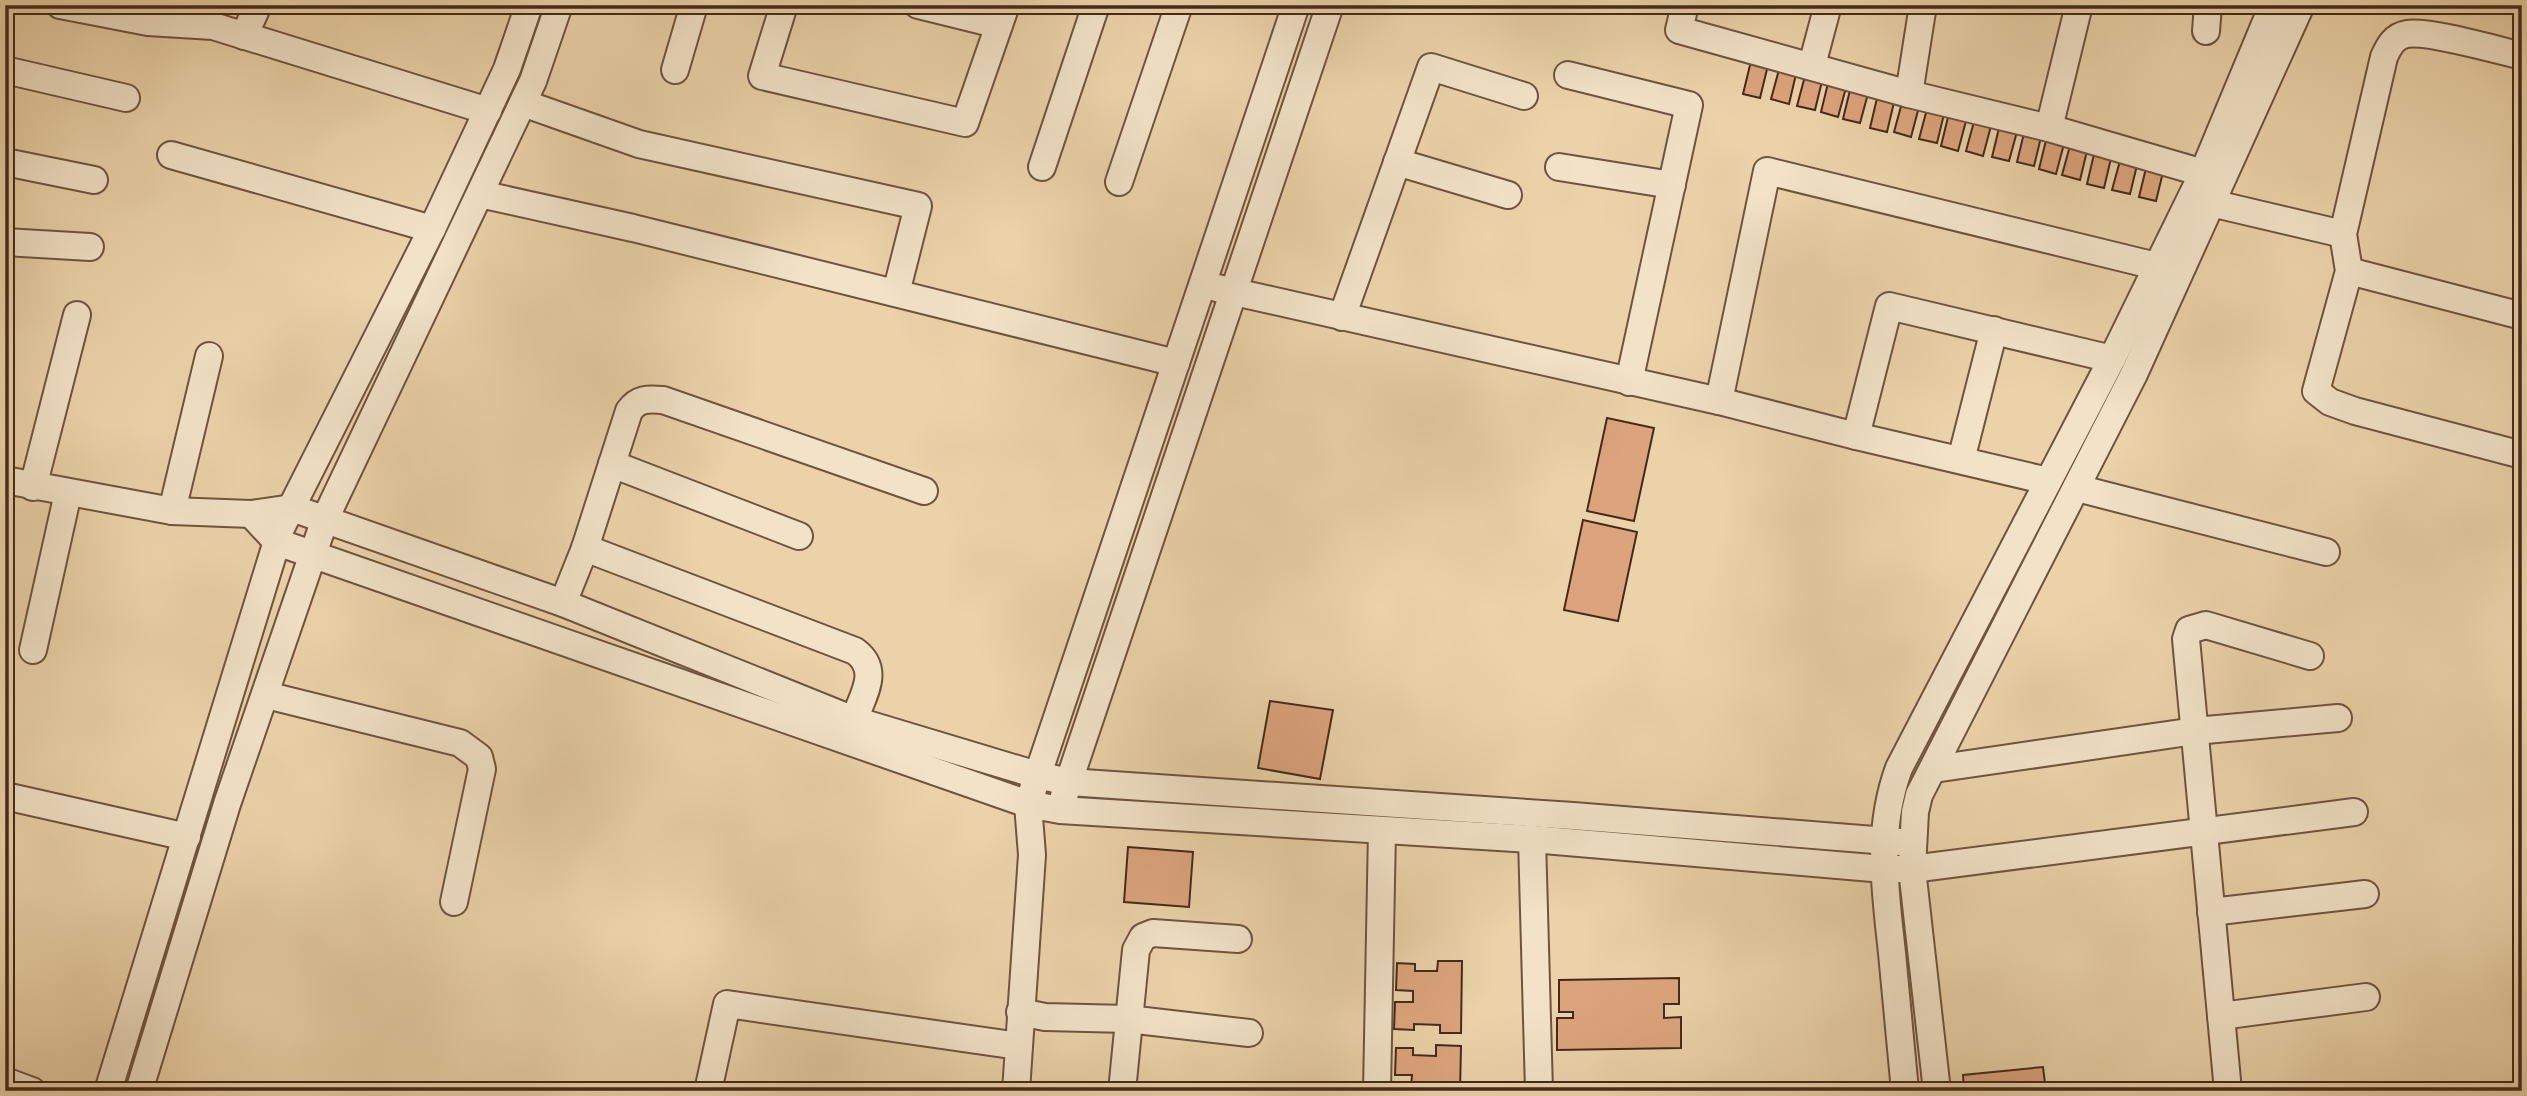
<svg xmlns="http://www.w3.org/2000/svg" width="2527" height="1096" font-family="'IM FELL DW Pica',serif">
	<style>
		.building { fill: #dca47d; stroke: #442a1d; stroke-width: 2 }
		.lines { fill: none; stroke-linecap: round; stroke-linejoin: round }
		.minor-casing { stroke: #6e5440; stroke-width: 30 }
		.minor { stroke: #f2e2c7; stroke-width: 26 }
	</style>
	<rect width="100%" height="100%" fill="#ebd2a9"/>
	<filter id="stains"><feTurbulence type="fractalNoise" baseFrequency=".00286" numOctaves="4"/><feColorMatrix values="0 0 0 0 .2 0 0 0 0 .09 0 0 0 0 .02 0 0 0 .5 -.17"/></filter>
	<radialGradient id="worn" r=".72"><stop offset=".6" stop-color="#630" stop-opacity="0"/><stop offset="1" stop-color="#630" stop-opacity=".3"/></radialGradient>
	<g class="building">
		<path d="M1751,61L1768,65L1760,98L1743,94Z"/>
		<path d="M1780,66L1797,70L1789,104L1771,99Z"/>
		<path d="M1806,72L1823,77L1815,110L1797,106Z"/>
		<path d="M1829,79L1847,84L1838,117L1821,112Z"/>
		<path d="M1851,86L1869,90L1860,123L1843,119Z"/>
		<path d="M1878,94L1895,98L1887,132L1870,128Z"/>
		<path d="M1903,99L1920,103L1911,137L1894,132Z"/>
		<path d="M1928,105L1945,110L1937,143L1919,139Z"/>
		<path d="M1949,113L1967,117L1958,151L1941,146Z"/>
		<path d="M1975,118L1992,122L1983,156L1966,151Z"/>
		<path d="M2000,124L2018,128L2009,161L1992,157Z"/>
		<path d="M2025,129L2042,133L2034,166L2017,162Z"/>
		<path d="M2047,136L2065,140L2056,174L2039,169Z"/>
		<path d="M2071,142L2088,147L2080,180L2062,175Z"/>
		<path d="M2095,150L2112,154L2104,188L2087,184Z"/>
		<path d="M2121,157L2138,161L2130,194L2112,190Z"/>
		<path d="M2147,164L2164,168L2156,201L2139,197Z"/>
		<path d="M1607,418L1654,428L1634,521L1587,511Z"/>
		<path d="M1583,520L1637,532L1618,621L1564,610Z"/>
		<path d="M1270,701L1333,710L1320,779L1258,768Z"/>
		<path d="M1128,847L1193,852L1189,907L1124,902Z"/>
		<path d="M1438,961H1462L1461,1033H1440V1025L1414,1024V1030L1394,1029L1395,1002H1413V991L1396,990L1397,963L1415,964V971H1437Z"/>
		<path d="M1679,978V1004H1664V1018L1681,1017V1048L1557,1050V1018H1573V1012H1559V980Z"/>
		<path d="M1436,1045L1461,1046L1460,1091H1394V1086L1411,1087L1412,1075H1395L1396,1048H1413V1055L1436,1056Z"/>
		<path d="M2043,1067L2046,1091H1964L1963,1075Z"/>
	</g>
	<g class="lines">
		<g class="minor-casing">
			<g id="minor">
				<path d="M60,5L148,22L213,26L488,111"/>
				<path d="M784,5L762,76L965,123L1006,5"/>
				<path d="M918,5L999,25"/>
				<path d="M1685,5L1679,30L1909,94L2049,128L2203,173L2219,180"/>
				<path d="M2206,31L2208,5"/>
				<path d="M244,36L258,5"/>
				<path d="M2522,56C2497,50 2428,30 2407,34C2394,36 2389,46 2384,57L2343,234L2349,271L2316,391L2330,402L2355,411L2522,455"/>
				<path d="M1812,65L1828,5"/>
				<path d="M5,70L126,98"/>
				<path d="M675,70L694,5"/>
				<path d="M1568,75L1689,105L1629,382"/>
				<path d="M1909,94L1923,5"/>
				<path d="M523,103L639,144L918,206L896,293"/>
				<path d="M2049,128L2079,5"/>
				<path d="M171,155L432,229"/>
				<path d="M5,162L94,180"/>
				<path d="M1397,162L1508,195"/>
				<path d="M1042,167L1096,5"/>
				<path d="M1559,167L1672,185"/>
				<path d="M1119,182L1179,5"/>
				<path d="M480,194L633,228L1176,363"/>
				<path d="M2211,203L2343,234"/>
				<path d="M5,242L90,247"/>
				<path d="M2349,271L2522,316"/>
				<path d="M1217,288L1719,401L1856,436L2048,481"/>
				<path d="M1342,317L1431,67L1524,96"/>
				<path d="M1719,401L1767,171L2156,266"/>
				<path d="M1856,436L1889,306L2112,359"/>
				<path d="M1961,460L1994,330"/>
				<path d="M612,464L799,536"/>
				<path d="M5,480L172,511L251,514L292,508L563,603L854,720L1037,775L1069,782L1573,816L1912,843"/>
				<path d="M33,487L77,315"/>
				<path d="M2077,488L2326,552"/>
				<path d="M172,511L209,356"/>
				<path d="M251,514L277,542L1028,804L1060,810L1532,839L1884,869H1912L2354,812"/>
				<path d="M585,548L855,651C881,670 863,695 854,720"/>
				<path d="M563,603L585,548L629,411C638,398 648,399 663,400L924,491"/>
				<path d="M33,650L68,493"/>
				<path d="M266,695L460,743L479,757L482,769L454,902"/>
				<path d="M1934,769L2195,731L2338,718"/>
				<path d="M5,796L187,837"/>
				<path d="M1064,796L1330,5"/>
				<path d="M1532,839L1539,1091"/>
				<path d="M2211,912L2365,894"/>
				<path d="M1020,1012L1045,1017L1128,1019L1249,1033"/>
				<path d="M2221,1016L2366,997"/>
				<path d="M5,1081L32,1091"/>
				<path d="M108,1091L281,528L432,229L507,69L529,5"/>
				<path d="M139,1091L227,804L325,519L533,81L559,5"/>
				<path d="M708,1091L727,1004L1018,1046"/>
				<path d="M1016,1091L1032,855L1028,804L1296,5"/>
				<path d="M1122,1091L1136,950L1143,937L1153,933L1238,939"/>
				<path d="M1377,1091L1382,830"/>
				<path d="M1905,1091C1901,1045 1896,999 1892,953C1885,888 1876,831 1899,768L2112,359L2203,173L2273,5"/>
				<path d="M1937,1091L1912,869L1915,812L1919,795L2134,374L2301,5"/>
				<path d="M2228,1091L2186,639L2189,630L2206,625L2310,656"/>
			</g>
		</g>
		<use href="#minor" class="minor"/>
	</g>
	<rect width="2527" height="1096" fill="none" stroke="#ebd2a9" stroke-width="28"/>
	<rect x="7" y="7" width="2513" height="1082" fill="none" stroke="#442a1d" stroke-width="3.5"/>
	<rect x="14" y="14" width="2499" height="1068" fill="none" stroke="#442a1d" stroke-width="2"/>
	<rect width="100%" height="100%" filter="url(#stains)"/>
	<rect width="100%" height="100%" fill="url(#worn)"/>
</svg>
